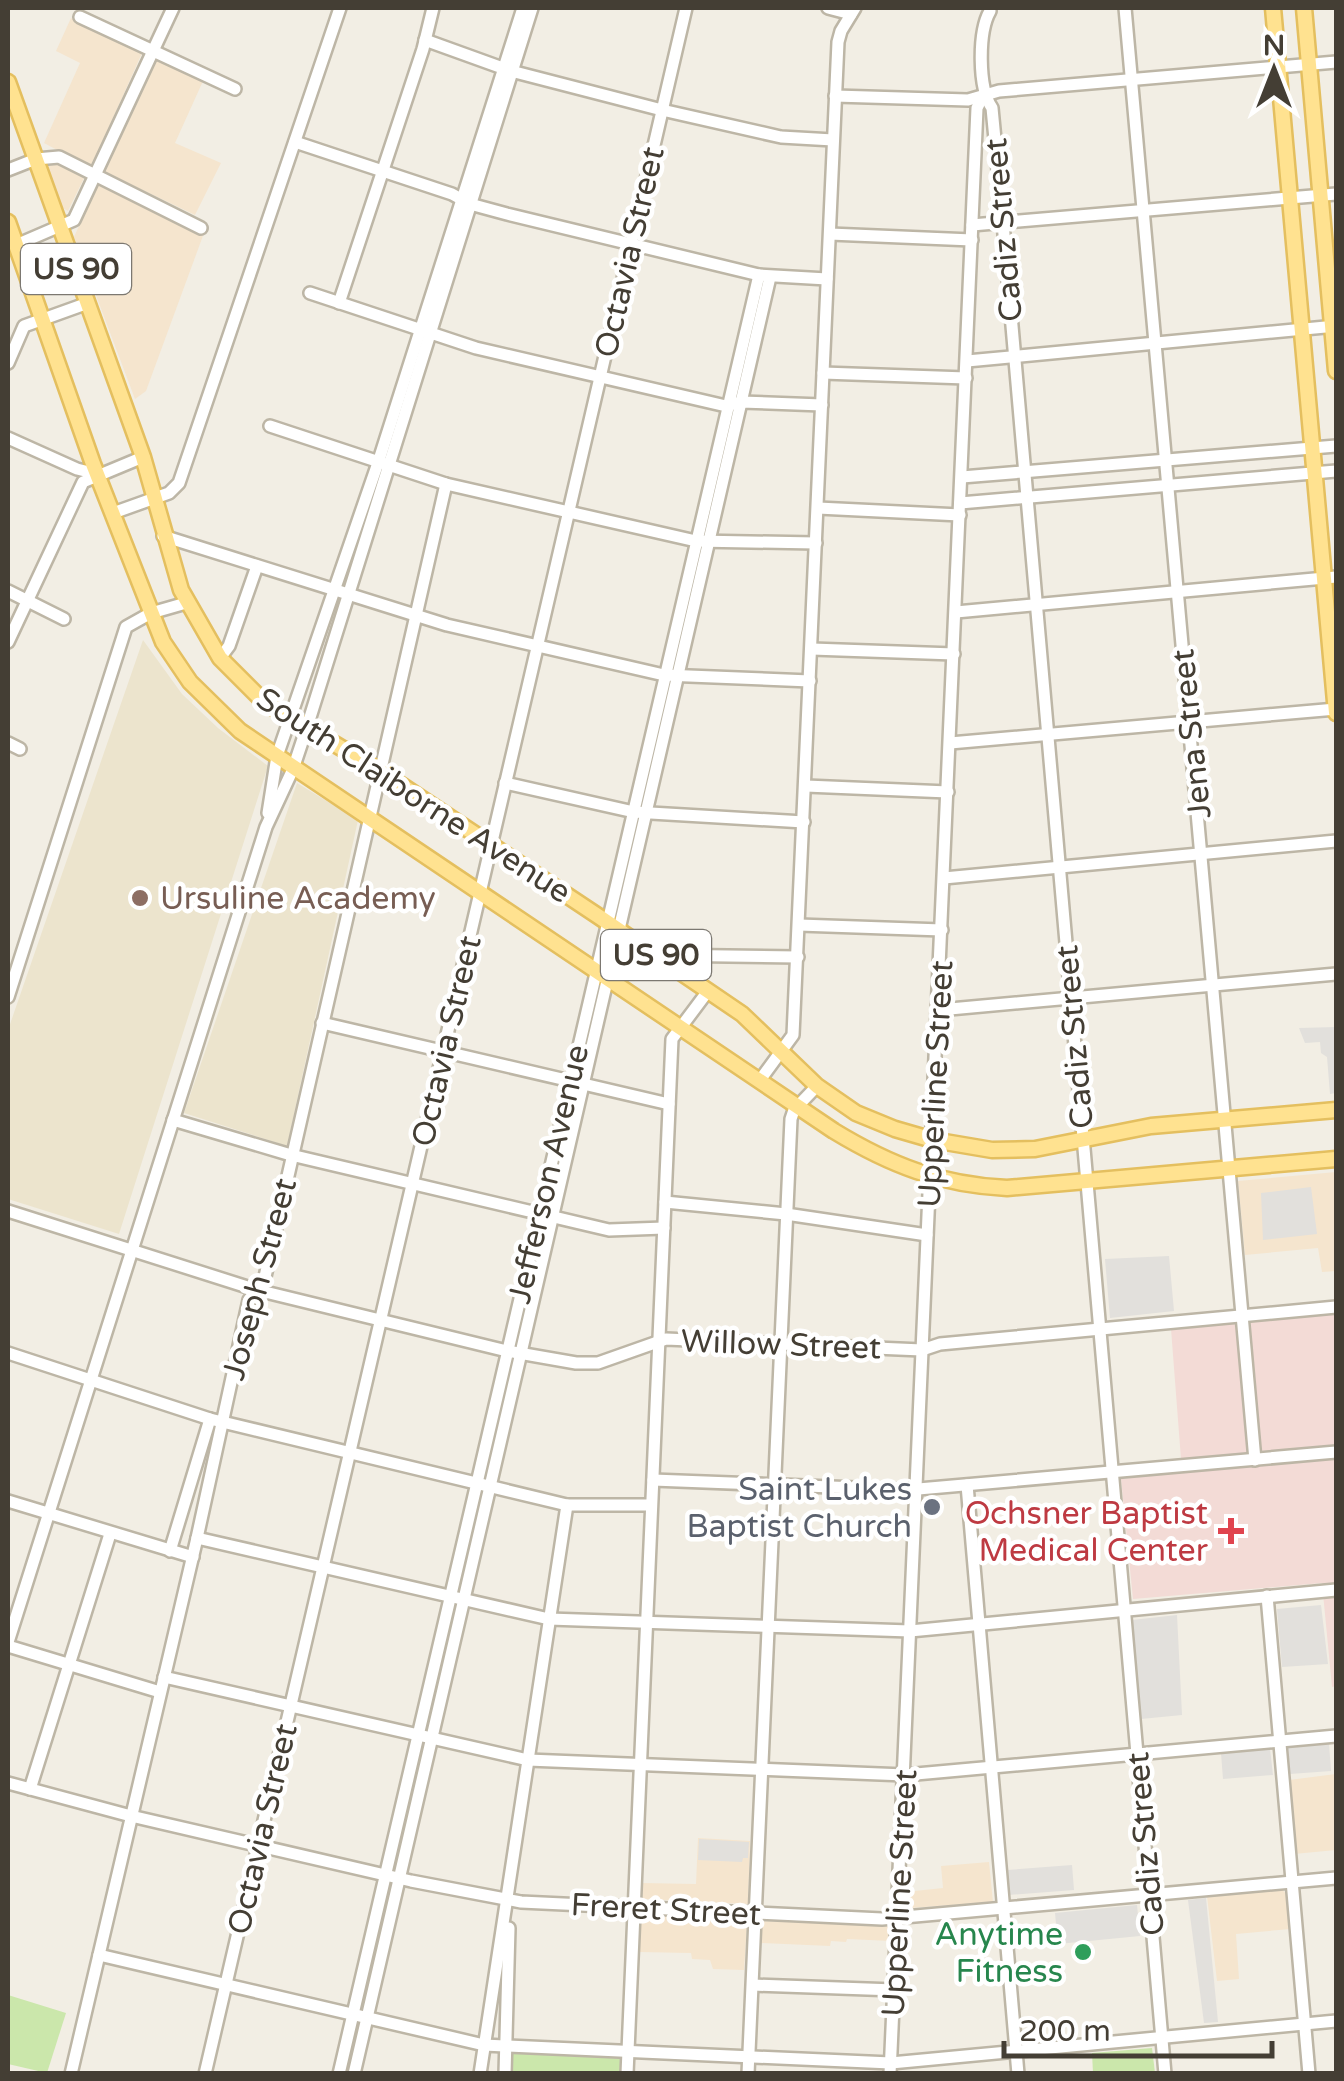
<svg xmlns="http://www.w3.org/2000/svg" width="1344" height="2081" font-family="'Varela Round',sans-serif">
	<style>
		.commercial { fill: #f5e5ce }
		.education { fill: #ece4cd }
		.medical { fill: #f3dbd6 }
		.green { fill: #cbe7ab }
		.parking { fill: #e2e0dc }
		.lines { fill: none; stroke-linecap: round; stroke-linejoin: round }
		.minor-casing { stroke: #bdb6a6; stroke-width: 16 }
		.major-casing { stroke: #e4bf5f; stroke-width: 19 }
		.minor { stroke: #fff; stroke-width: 11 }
		.major { stroke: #ffe290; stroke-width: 14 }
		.education-dot { fill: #8d6e63; stroke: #fff; stroke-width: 4 }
		.worship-dot { fill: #6b7280; stroke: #fff; stroke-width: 4 }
		.health-dot { fill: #e0444e; stroke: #fff; stroke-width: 4 }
		.leisure-dot { fill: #2e9e5b; stroke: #fff; stroke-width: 4 }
		.labels { text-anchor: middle; stroke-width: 9; stroke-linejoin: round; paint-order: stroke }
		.shield { fill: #fff; stroke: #7c7871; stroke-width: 2.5 }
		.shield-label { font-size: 30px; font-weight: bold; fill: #443e34 }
		.street-label { font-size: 32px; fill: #443e34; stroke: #fff }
		.education-label { font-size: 32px; fill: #785e54; stroke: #fff; text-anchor: start }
		.worship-label { font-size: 32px; fill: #5b616d; stroke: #fff; text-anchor: end }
		.health-label { font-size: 32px; fill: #be3a42; stroke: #fff; text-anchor: end }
		.leisure-label { font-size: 32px; fill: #27864d; stroke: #fff; text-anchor: end }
	</style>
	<rect width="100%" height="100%" fill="#f2eee4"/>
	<g class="commercial">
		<path d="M71,18L142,53L93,163L87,166L44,143L80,63L56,51Z"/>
		<path d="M156,59L203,81L175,143L221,163L195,215L105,172Z"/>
		<path d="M51,162L85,176L68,211L61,207L48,166Z"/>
		<path d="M98,184L204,233L146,391L135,399L74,237Z"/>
		<path d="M1336,1172V1271L1322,1272L1318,1248L1245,1255L1238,1181Z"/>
		<path d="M1336,1774V1850L1294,1854L1289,1780Z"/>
		<path d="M698,1838L750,1841L748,1904L642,1899V1883L696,1884Z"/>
		<path d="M989,1862L993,1902L910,1908L903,1905L905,1892L943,1888L941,1866Z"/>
		<path d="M1282,1890L1287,1894L1290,1929L1236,1934L1239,1979L1217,1981L1207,1896Z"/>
		<path d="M644,1913L745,1920L747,1925L744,1970L713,1969L710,1960L692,1959L691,1953L639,1952L641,1916Z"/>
		<path d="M762,1921L889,1925L891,1941L847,1939L846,1942L831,1941L830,1946L760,1943Z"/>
	</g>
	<g class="education">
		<path d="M143,640L182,694L218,728L268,766L119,1234L8,1199V1030Z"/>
		<path d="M297,783L358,820L287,1146L184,1113Z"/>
	</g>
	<path class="medical" d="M1336,1314V1686L1332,1687L1322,1583L1133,1599L1121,1479L1182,1472L1171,1329Z"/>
	<g class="green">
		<path d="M8,1995L66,2013L47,2073L8,2064Z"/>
		<path d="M506,2046L628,2051L627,2073L505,2074Z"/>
		<path d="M1152,2048L1155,2073H1093L1092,2053Z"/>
	</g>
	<g class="parking">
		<path d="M1336,1027V1093L1330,1094L1327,1057L1321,1053L1320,1042L1305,1043L1299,1028Z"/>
		<path d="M1311,1187L1317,1234L1263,1240L1261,1193Z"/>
		<path d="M1169,1256L1174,1311L1110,1318L1105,1259Z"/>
		<path d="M1321,1605L1328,1664L1282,1667L1277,1609Z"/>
		<path d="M1177,1615L1182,1715L1141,1719L1132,1620Z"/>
		<path d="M1329,1744L1331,1771L1290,1774L1288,1747Z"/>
		<path d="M1270,1749L1273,1775L1223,1779L1221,1753Z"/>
		<path d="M699,1839L749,1842L748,1858H743L742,1862L698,1860Z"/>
		<path d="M1072,1865L1074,1890L1008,1895L1007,1870Z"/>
		<path d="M1206,1898L1218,2022L1204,2023L1188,1900Z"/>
		<path d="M1137,1905L1140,1936L1058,1944L1055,1913Z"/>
	</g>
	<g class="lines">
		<g class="minor-casing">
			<g id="minor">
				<path d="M828,8L851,14"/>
				<path d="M1125,8L1255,1460"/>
				<path d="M990,11C978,32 978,88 992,108L1003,223L1165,2074"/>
				<path d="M80,17L235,89"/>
				<path d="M425,40L511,71L662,110L781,137L833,140"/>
				<path d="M835,96L968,100L999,91L1336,62"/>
				<path d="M295,142L452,194L470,204L507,214L759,275L827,279"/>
				<path d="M8,170L36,159L59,157L201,228"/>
				<path d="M972,225L1336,194"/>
				<path d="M830,234L972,240"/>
				<path d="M16,245L74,220L173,8"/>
				<path d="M310,293L476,348L726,406L741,402L822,405"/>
				<path d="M339,303L423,49L433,8"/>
				<path d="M967,361L1336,326"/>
				<path d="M8,363L24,326L88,303"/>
				<path d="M823,373L966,378"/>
				<path d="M270,426L446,484L696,541L816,543"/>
				<path d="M8,438L77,469L97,474"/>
				<path d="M962,477L1336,446"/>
				<path d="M960,503L1336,471"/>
				<path d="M818,508L960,515"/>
				<path d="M113,513L169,493L179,483L340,8"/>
				<path d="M163,536L447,625L664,675L810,681"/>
				<path d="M8,591L64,619"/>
				<path d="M956,612L1336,577"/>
				<path d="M8,642L83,482L143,457"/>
				<path d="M812,649L954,654"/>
				<path d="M220,658L229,646L257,566"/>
				<path d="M8,743L20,749"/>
				<path d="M950,743L1336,709"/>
				<path d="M505,783L634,812L804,822"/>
				<path d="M806,786L948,792"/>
				<path d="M268,813L277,756L379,460L523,8"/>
				<path d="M944,878L1336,841"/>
				<path d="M799,925L942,930"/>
				<path d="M657,955L798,957"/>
				<path d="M8,997L126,627L151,613L186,603"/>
				<path d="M939,1010L1336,974"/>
				<path d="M322,1023L669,1104"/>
				<path d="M760,1080L793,1035L838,42L841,31L855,8"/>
				<path d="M173,1120L291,1155L609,1230L664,1228"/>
				<path d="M665,1202L786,1214L927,1235"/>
				<path d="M8,1211L257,1290L507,1351L576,1363H598L666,1339L922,1350L940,1344L1336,1307"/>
				<path d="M8,1353L210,1419L567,1505H651"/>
				<path d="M653,1480L907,1490L1336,1452"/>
				<path d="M967,1485L1018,2074"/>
				<path d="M8,1501L193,1557"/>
				<path d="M197,1538L549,1619L910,1631L1336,1590"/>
				<path d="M170,1551L210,1419"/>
				<path d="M1267,1596L1309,2074"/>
				<path d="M8,1642L266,827L293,769L307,727L532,8"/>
				<path d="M8,1646L160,1692"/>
				<path d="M164,1677L528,1760L905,1775L1336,1736"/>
				<path d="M8,1783L131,1816L411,1881L521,1902L882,1919L1336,1878"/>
				<path d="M30,1789L110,1534"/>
				<path d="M99,1955L484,2045L891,2063L1336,2021"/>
				<path d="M753,1985L895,1990"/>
				<path d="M71,2074L197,1538L249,1300L264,1281L446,484"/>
				<path d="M205,2074L686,8"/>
				<path d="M339,2074L759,275"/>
				<path d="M354,2074L770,277"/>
				<path d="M480,2074L567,1505"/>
				<path d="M505,2074L509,1928"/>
				<path d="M627,2074L672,1039L708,991"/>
				<path d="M748,2074L791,1119L794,1110L817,1086"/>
				<path d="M890,2074L977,108L983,96"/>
			</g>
		</g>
		<g class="major-casing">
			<g id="major">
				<path d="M1273,8L1336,713"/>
				<path d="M1304,8L1336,371"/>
				<path d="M8,82L143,457L181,590L220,658L264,702L380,771L598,916L742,1014L817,1086L856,1113L895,1129L933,1140L992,1150L1035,1149L1151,1126L1336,1110"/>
				<path d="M8,222L93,464L163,642L190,682L240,731L834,1131C890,1165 941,1185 1007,1188L1336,1159"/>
			</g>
		</g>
		<use href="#minor" class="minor"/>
		<use href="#major" class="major"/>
	</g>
	<circle class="education-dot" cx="140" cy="898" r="10"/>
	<circle class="worship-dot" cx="932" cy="1507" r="10"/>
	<path class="health-dot" d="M1226 1516h10v10h10v10h-10v10h-10v-10h-10v-10h10z"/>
	<circle class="leisure-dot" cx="1083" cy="1952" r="10"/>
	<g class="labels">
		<g class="shield">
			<rect x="21" y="244" width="110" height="50" rx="8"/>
			<rect x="601" y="930" width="110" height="50" rx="8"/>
		</g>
		<g class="shield-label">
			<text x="76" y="279">US 90</text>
			<text x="656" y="965">US 90</text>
		</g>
		<g class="street-label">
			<text transform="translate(1003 230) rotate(-95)" y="11">Cadiz Street</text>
			<text transform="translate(629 252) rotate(-77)" y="11">Octavia Street</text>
			<text transform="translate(1191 734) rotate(-96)" y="11">Jena Street</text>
			<text transform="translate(414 795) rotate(33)" y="11">South Claiborne Avenue</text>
			<text transform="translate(1074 1037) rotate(-95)" y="11">Cadiz Street</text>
			<text transform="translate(446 1041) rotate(-77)" y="11">Octavia Street</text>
			<text transform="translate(935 1084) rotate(-87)" y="11">Upperline Street</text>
			<text transform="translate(548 1174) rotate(-77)" y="11">Jefferson Avenue</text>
			<text transform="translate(259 1279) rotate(-75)" y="11">Joseph Street</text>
			<text transform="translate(781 1344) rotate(2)" y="11">Willow Street</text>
			<text transform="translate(262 1829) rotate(-77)" y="11">Octavia Street</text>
			<text transform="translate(1145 1844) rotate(-95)" y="11">Cadiz Street</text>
			<text transform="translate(899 1893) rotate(-87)" y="11">Upperline Street</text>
			<text transform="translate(666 1909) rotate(3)" y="11">Freret Street</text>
		</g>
		<g class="education-label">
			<text x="160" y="909">Ursuline Academy</text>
		</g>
		<g class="worship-label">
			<text x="912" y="1500">Saint Lukes<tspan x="912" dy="37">Baptist Church</tspan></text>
		</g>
		<g class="health-label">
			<text x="1208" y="1524">Ochsner Baptist<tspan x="1208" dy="37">Medical Center</tspan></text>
		</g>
		<g class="leisure-label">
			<text x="1063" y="1945">Anytime<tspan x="1063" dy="37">Fitness</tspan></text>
		</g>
	</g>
	<rect width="1344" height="2081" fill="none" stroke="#443e34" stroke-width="20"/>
	<g transform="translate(1274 70)" stroke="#ffffff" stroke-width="8" paint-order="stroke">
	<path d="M0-8L18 38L0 25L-18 38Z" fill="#443e34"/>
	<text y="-15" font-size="28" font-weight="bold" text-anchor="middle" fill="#443e34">N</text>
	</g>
	<path d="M1004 2041v15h268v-15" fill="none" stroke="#443e34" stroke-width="5"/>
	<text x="1019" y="2041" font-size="30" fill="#443e34" stroke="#ffffff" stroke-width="8" paint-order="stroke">200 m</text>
</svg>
